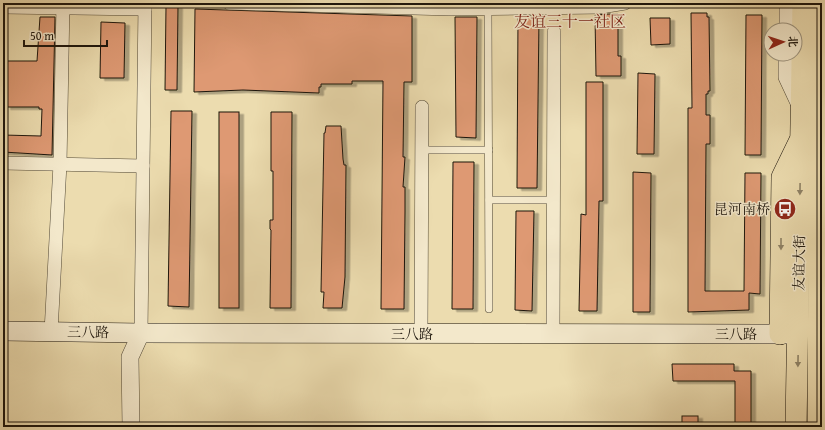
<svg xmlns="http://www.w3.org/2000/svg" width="825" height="430" font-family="'Gentium Book Plus','Noto Serif SC',serif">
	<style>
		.building { fill: #de9973; stroke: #1c150c; filter: url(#shadow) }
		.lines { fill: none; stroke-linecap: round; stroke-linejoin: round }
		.service-casing { stroke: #504735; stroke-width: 8 }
		.minor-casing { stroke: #504735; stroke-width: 14 }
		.tertiary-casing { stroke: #504735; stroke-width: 18 }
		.secondary-casing { stroke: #1c150c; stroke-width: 20 }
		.primary-casing { stroke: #1c150c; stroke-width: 22 }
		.service { stroke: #f3e8cb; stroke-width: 7 }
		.minor { stroke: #f3e8cb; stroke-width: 13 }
		.tertiary { stroke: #f3e8cb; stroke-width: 17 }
		.secondary { stroke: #f3e8cb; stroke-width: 19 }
		.primary { stroke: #ecdcaf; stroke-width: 21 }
		.oneway { fill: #8e8266 }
		.labels { text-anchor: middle; stroke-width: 3; stroke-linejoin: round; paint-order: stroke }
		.poi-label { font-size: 14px; fill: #1c150c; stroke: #f3e8cb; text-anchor: end }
		.street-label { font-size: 14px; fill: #1c150c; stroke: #f3e8cb }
		.quarter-label { font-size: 16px; fill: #7a1f14; stroke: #f3e8cb }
	</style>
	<defs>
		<filter id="shadow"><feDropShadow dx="4.5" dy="2.5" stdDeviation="0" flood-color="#0004"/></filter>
	</defs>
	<rect width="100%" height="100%" fill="#ecdcaf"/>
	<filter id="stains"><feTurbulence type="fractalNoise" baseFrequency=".005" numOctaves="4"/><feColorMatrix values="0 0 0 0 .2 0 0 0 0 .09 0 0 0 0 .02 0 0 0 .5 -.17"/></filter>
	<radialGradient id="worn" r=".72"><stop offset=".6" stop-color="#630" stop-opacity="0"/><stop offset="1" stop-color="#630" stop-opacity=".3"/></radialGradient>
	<g class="building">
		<path d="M166,6H178L177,90H165Z"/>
		<path d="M195,9L412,16V82H404L403,157H405L403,187H405V212L404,309H381L383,81H352V84H321V87H319V93L243,90L194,92Z"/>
		<path d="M691,13H707V17H709L710,91H708V94H706V115H710V144H706L705,291H744L745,173H761L760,294L749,293V310L688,312V108H692Z"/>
		<path d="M609,14H618V56H621V76H596L595,15Z"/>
		<path d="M746,15H762L761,155H745Z"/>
		<path d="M518,16H539L537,188H517Z"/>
		<path d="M40,17H55L52,155L3,152V135L41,136L42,109H39V107H6L7,61H37Z"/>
		<path d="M455,17H477L476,138L456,137Z"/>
		<path d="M650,18H670V44L651,45Z"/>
		<path d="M101,22L125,23L124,78H100Z"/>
		<path d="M638,73L655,74L654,154H637Z"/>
		<path d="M586,82H603V201H599L597,311H579L581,214L586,215Z"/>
		<path d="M171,111H192L189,307L168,306Z"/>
		<rect x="219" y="112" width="20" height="196"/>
		<path d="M271,112H292L291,308H270L271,230L270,229V220H273V171H271Z"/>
		<path d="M326,126H341L343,159L344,165H346L345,277L342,308H323L324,292H321L324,133H325Z"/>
		<path d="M453,162H474L473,309H452Z"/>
		<path d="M633,172L651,173L650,312H633Z"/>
		<path d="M516,211H534L532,311L515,310Z"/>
		<path d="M672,364H734V371H751V427H735V381H673Z"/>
		<rect x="682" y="416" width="16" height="11"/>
	</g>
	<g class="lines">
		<g class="service-casing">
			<g id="service">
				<path d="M488,8L489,309"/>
				<path d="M422,150H489"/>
				<path d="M489,200H553"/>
			</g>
		</g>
		<g class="minor-casing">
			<g id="minor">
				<path d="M229,3L451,9L601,7L625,3"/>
				<path d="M3,7L145,9"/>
				<path d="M3,163L143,166"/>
				<path d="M51,332L60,164L63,3"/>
				<path d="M141,333L145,3"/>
				<path d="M421,334L422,107"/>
				<path d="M553,334L554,32"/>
			</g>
		</g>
		<g class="tertiary-casing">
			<g id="tertiary">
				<path d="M788,30V3"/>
				<path d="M787,54V77L801,107"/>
				<path d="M131,427L130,357L141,333"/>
			</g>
		</g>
		<g class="secondary-casing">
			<path id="secondary" d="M3,331L141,333L795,334"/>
		</g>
		<g class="primary-casing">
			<g id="primary">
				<path d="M780,334L782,177L799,142"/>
				<path d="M796,427L803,3"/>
				<path d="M818,427L820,3"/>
			</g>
		</g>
		<use href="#service" class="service"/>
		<use href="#minor" class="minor"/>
		<use href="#tertiary" class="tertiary"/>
		<use href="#secondary" class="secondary"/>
		<use href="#primary" class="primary"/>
	</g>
	<defs><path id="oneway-solid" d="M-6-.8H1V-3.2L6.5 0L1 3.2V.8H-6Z"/></defs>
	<g class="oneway">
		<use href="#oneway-solid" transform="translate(800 189) rotate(91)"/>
		<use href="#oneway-solid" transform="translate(781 244) rotate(90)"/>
		<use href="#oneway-solid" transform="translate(798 361) rotate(91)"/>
	</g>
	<defs>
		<g id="bus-disc" transform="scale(1.15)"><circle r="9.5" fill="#8f2418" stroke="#f3e8cb"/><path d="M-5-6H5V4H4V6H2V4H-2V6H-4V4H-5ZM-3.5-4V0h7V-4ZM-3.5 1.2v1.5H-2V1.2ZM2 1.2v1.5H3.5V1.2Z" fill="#fff"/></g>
	</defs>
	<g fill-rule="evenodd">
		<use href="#bus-disc" x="785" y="209"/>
	</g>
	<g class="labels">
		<g class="poi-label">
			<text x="770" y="214">昆河南桥</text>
		</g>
		<g class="street-label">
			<text transform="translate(799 263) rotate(-89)" y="5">友谊大街</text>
			<text transform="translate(88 332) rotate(1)" y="5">三八路</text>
			<text x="412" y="339">三八路</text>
			<text x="736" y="339">三八路</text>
		</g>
		<g class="quarter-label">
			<text x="570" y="27">友谊三十一社区</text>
		</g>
	</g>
	<rect width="825" height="430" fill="none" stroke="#ecdcaf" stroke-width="16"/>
	<rect x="4" y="4" width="817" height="422" fill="none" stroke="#1c150c" stroke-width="2"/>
	<rect x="8" y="8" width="809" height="414" fill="none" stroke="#1c150c"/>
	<g transform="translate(783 42) rotate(87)"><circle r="19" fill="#f3e8cb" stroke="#9d947f"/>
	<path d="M0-3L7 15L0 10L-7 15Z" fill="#8f2418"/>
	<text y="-6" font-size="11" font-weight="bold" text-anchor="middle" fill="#1c150c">北</text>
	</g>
	<path d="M24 40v6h83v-6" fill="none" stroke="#1c150c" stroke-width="2"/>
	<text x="30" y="40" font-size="12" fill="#1c150c" stroke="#f3e8cb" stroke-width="3" paint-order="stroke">50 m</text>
	<rect width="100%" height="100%" filter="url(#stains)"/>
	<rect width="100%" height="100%" fill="url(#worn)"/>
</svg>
